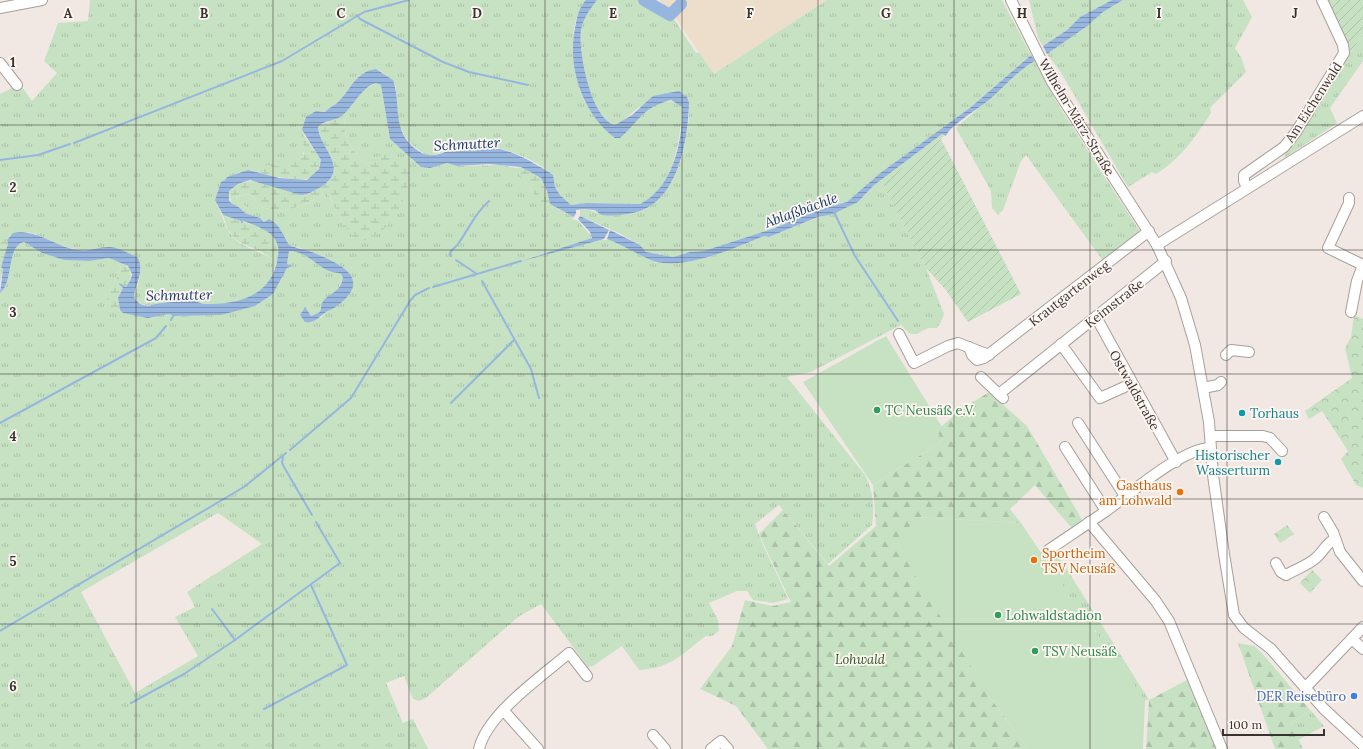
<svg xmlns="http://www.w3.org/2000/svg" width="1363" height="749" font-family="Lora,serif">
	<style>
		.commercial { fill: #eddecb }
		.grass { fill: url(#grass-tufts); fill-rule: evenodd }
		.forest { fill: url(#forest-firs) }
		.wetland { fill: url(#wetland-marsh) }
		.park { fill: url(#park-crowns) }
		.garden { fill: url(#garden-furrows) }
		.pitch { fill: #c7e2c3 }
		.water { fill: url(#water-rules) }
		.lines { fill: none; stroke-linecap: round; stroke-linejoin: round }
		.stream { stroke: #97b6df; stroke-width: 2 }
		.river { stroke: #97b6df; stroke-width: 12 }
		.minor-casing { stroke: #a79f9a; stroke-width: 12 }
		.minor { stroke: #fff; stroke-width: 10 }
		.grid { fill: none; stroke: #363331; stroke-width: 1; stroke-opacity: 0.55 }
		.leisure-dot { fill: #2e9e5b; stroke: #fff6f1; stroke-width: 1.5 }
		.culture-dot { fill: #0f9aa8; stroke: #fff6f1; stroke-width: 1.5 }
		.food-dot { fill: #e8710a; stroke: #fff6f1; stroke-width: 1.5 }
		.shop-dot { fill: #3f7fe0; stroke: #fff6f1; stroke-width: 1.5 }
		.labels { text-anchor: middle; stroke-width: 3.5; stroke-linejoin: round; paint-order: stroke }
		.street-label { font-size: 13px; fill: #363331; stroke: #fff6f1 }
		.leisure-label { font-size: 13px; fill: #27864d; stroke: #fff6f1; text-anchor: start }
		.culture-label { font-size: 13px; fill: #0d838f; stroke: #fff6f1; text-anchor: start }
		.food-label { font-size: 13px; fill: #c56008; stroke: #fff6f1; text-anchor: end }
		.park-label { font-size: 13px; font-style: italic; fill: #295923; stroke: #fff6f1 }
		.shop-label { font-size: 13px; fill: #366cbe; stroke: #fff6f1; text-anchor: end }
		.water-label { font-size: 14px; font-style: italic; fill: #103a6d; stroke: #fff6f1 }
		.grid-label { font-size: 13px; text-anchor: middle; font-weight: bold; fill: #363331; stroke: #fff6f1; stroke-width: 3.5; stroke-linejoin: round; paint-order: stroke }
	</style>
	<defs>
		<pattern id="grass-tufts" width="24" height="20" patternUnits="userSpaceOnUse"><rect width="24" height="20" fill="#c7e2c3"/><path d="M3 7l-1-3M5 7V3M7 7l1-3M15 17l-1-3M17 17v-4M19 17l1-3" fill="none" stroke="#acc2a8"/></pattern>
		<pattern id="forest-firs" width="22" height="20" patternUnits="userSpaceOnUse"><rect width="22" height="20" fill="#c7e2c3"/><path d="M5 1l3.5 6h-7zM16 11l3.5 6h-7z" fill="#acc2a8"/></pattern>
		<pattern id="wetland-marsh" width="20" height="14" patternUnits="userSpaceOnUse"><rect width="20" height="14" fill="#c7e2c3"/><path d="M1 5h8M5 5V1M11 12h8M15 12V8" fill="none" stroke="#acc2a8"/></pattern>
		<pattern id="park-crowns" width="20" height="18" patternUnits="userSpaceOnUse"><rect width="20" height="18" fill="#c7e2c3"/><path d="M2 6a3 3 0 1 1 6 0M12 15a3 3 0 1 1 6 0" fill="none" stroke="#acc2a8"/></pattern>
		<pattern id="garden-furrows" width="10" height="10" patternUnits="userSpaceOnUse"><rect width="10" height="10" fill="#c7e2c3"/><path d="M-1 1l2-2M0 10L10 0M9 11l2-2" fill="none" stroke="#acc2a8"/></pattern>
		<pattern id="water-rules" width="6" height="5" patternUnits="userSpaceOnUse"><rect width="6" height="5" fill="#97b6df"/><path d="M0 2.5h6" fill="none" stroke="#7c95b5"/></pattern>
	</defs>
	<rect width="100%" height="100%" fill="#f1e8e4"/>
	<path class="commercial" d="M659,0H827L714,74L675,17Z"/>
	<g class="grass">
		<path d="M90,0H586C566,23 572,72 583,98C589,112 601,122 609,133C614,132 626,132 630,128C643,114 662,90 682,107V113C679,146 673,188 640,204L586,203L571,205L560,195L555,187L553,175C535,159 504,147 481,145C465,144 445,152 429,156C406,145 398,129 396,104C396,98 397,90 395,85C391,77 384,73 376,69L360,75L339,102L325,112L320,111L302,130C309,148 304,164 283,166C273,167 267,166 258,169V172L248,170L227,177L215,200C222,212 224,227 233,237C243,249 262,250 274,261L278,258C274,270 270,285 259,292C245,302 223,305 206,304C202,304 198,301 194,301C178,299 143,315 134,297L140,277L141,267L109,247C87,253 69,250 49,240C43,238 38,234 32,233C19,230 10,238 0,236V94L20,84L32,101L57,73L44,61L58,23L88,21Z"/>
		<path d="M597,0H638L663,17L669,18L672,16L696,53L699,52L714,74L827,0H1002L1031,55L971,107L879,174L847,202L821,209L775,228L704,251L690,252L673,257L646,252L640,245L619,233L580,216V210C591,209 591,211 600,214C604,216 629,214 634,213C669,204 683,164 687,131C689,115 692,108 683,93L639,107L619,124L615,125C591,119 578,51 581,30C583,19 590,9 597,0Z"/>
		<path d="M1029,0H1112L1080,17L1067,30L1043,46L1038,38Z"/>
		<path d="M1123,0H1243L1252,17L1235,48L1241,57L1246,72L1210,108L1211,113C1195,137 1181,159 1156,174L1152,172L1128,187L1060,71L1047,54L1086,27L1103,12Z"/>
		<path d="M1363,34V61L1330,108L1337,123L1284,158L1287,148L1347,47L1351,52Z"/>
		<path d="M1035,61L1059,106L1139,230V235L1104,262L1026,155L1021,161L1003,210L998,215L992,208L991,191L956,128L1025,67Z"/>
		<path d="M376,83L381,85L390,139L421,167L430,168L447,163L457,166L501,165L516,168L531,190L547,206L550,204L574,217L572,219L581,222L580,223L592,237L584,242L524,260L597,240H606L607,239C624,245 640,257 657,262C687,269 735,248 764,236L769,237L858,202L873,186L942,134L944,136L941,139L882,183L926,268L944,314L941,322L937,328H928L917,334H910L901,325L811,372L787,377L865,475C873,491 875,507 872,525L828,564L779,505L755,524C763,549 778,574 788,599L773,603L753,600L747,591H737L709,603L718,620L719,631L712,636H706C681,654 673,668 639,670L622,646L593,666L588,667L541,604L518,617L426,698L419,701L413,699L404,676L386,683L403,723L413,719L428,749H0V293C14,283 6,247 24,242L42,253L64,260L89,261L109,258L122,263L119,264L121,269L110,291L118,311L120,310L123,313L152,318L158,315L169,314L173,316L202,315L255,306L273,294L287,268L292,267L287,264L289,250C306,251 315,265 329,271C333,273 337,272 341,274L343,278L337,291L326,299L320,312L311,316L303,309L301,314L302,318H321L325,313L336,306L348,294L341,266L311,251L289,245C283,235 280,224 269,219L264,222L260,218L245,213L249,209L236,200L237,196L250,194C254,197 257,203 261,206C282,218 307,204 324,194H328L344,226L377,162L366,164C354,152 341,137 345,119L341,116L365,89ZM218,513L262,544L187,592L195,607L175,617L198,656L135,693L81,592Z"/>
		<path d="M1056,552L1149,700L1136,702L1099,649L1096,631L1074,617L1046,559Z"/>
		<path d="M1311,711L1324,726L1298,740L1291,723Z"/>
	</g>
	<g class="forest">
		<path d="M989,392L1027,426L1084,523L1075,532L1035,485L1010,509L1021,523L913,517L989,696L1028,749H768L736,706L700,689L732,646L745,600L773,606L791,602L759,534L783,510L829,566L876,526L873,485L941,442L937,430L962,409Z"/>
		<path d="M1238,643L1254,646L1262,653L1311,711L1291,723L1303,749H1275Z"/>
		<path d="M1187,680L1216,749H1146L1149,700Z"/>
	</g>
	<g class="wetland">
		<path d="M341,116L345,119C341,137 354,152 366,164L377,162L379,156L391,153L408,164L412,174C402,205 393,233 359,242L344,226L328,194H324C306,204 282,218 261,206C257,203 254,197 250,194L237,196L236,200L249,209L245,213L240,208L231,203L229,191C251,171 276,187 301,195C308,195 315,190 321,187C351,168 319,148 318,127L321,125Z"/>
		<path d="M303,134L321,160C316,184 304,180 285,178C277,177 266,176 258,172L259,166C278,164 289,171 304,154Z"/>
		<path d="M521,167L541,178L547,192L550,204L547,206L539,200L516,170V168Z"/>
		<path d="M223,215L265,229L277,241L278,258L274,261C252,240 233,253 223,215Z"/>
		<path d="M8,234L10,236L7,240L8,244L1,267L3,269L0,282V236Z"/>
		<path d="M122,263L130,269L131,279L126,287L120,283L123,288L118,300L120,310L114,311L107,301L110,291L121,269L119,264Z"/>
	</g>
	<g class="park">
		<path d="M1354,315L1363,319V488L1356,485L1341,459L1348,451L1322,411L1309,419L1305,411L1352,378L1345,348L1351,337Z"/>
		<path d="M1287,525L1294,534L1280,543L1274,534Z"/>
		<path d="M1312,570L1322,580L1310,593L1300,583Z"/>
	</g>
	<g class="garden">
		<path d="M1329,0H1363V34L1351,52L1330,10Z"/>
		<path d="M941,139L1021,294L968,322L945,289L926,268L882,183Z"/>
	</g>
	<g class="pitch">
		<path d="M886,336L942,427L937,430L941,442L873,485L803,382Z"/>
		<path d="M913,517L1021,523L1076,605L1145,700L1143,749H1028L989,696L901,552Z"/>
	</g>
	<g class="water">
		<path d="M586,0H597C590,9 583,19 581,30C578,51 591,119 615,125L632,115L653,96L679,91L687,97L689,103C688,141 678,204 633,213C624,215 610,216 602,215C599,214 597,211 594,210C588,209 581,209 576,210V213L574,217L550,204L547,191L541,178L521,167L489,164L457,166L447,163L430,168L421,167L390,139L381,85L376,83C362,87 354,105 343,115C336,121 324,120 318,127C319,148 351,168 321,187C315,190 308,195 301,195L250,180L238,184L229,191V200L231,203L240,208L245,213L260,218L264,222L269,219C280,224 283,235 289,245C297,249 305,249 312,252C338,263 375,278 337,306C333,309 329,310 326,312C318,318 315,323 305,322L300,315L305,307L311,316L320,312C322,308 320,305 324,300C333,291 339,293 343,278L341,274C337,272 333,273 329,271C315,265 306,251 289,251L287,264L293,266L287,268L273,294L255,306L221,315L173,316L169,314L148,318L123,313L120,310L118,298L123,288L119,284L120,283L126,287L131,279L132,274L128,266L109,258L89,261L64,260L42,253L24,242C6,246 14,283 0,293L3,269L1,267L8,244L7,240L13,233C37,228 55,247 78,250C89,252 98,247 109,247C117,247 131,254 138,258C145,273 135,283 134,297C138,305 147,308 155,304C167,303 184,300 195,301C199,302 202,304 206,304C241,305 274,294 278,255C281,233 260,227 243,221L242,224L241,221L223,215L215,200L221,182L225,180L227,177L248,170L279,178L307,180L319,169L321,160L302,130L306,117L316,111L325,112C330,107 336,105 340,100C353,86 356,72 376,69L393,80C400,99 394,121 406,139C411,146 420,154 428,155C436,157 449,150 458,148C487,143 510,149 535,164C542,168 547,170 553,175L555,187L560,195L571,205L586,203L640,204C673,188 683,141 682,107L671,100C641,108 641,120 620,138H615C582,113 567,67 575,28C577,17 578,9 586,0Z"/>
		<path d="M638,0H651L672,16L669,18L663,17Z"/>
		<path d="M1112,0H1123L1103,12L1086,27L1047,54L1043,46L1067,30L1080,17Z"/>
		<path d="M1031,55L1035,61C1015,72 1003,89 985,103C976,110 950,126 946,136L942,134L873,186L858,202L833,214L818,217L769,237L764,236C735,248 687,269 657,262C640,257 624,245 607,239L610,230L640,245L646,252L673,257L690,252L704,251L775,228L821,209L847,202L879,174L971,107Z"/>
		<path d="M580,216L609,230L604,239L519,262L592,238L590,232L578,219Z"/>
	</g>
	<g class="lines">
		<g class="stream">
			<path d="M357,15L360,19L443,62L469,72L528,85"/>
			<path d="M74,143L282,61L364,12L409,0"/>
			<path d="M0,160L38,155L70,144"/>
			<path d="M834,212L855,256L898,321"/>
			<path d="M451,256L450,253C452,249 456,247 458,244C469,229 474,214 489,201"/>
			<path d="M456,260L477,274"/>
			<path d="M482,281L531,369L539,398"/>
			<path d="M433,287L521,261"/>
			<path d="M171,320L174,315"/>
			<path d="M451,403L514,340"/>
			<path d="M0,423L156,338L166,326"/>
			<path d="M290,450L351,398L410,301L415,295L429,288"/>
			<path d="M283,457L282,463L284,467L312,515"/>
			<path d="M212,609L235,640"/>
			<path d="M0,631L244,487L286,453"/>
			<path d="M131,703L184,674L235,640L340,563L316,522"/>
			<path d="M264,709L347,665L311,585"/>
		</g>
		<path class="river" d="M644,0L670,15L681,4"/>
		<g class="minor-casing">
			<g id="minor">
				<path d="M1011,0L1052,82L1157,245L1181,298L1195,345L1209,422L1213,475L1224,554L1234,615L1244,628L1271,649L1324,709L1363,745"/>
				<path d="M0,8L42,0"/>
				<path d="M0,63L17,85"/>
				<path d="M1247,188L1244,181V175L1284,147L1296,132L1344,53L1343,45L1322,0"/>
				<path d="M1349,198V203L1328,248L1363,265"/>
				<path d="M1157,245L1363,116"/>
				<path d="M1351,312L1357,281L1363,265"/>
				<path d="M1096,317L1176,462"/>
				<path d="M899,334L914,363L948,346L958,343L989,355"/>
				<path d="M1061,344L1100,398L1131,384"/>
				<path d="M969,347L972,355L977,360L984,358L1149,231"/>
				<path d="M1226,355L1231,350L1249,352"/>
				<path d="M981,377L1003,398"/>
				<path d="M1203,388L1218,385L1221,382"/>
				<path d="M999,394L1166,261"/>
				<path d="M1078,423L1125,496"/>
				<path d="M1210,436H1263L1270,438L1282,451"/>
				<path d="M1065,447L1106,511"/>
				<path d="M1324,517L1333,532L1340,552L1363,581"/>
				<path d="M1089,522L1155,600L1169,621L1222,749"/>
				<path d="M1047,551C1066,538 1086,525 1106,511C1130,494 1181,449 1210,448"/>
				<path d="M1276,563L1281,572L1286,575C1296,569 1309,565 1317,557C1324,551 1326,543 1335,539"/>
				<path d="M1352,639L1363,649"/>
				<path d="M1305,688L1363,627"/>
				<path d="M503,710L538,749"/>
				<path d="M653,735L665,749"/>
				<path d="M479,749C487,714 541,677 569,653L587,676"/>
				<path d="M711,749L721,741L728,749"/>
			</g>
		</g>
		<use href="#minor" class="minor"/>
	</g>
	<path class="grid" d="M136,0V749M273,0V749M409,0V749M545,0V749M682,0V749M818,0V749M954,0V749M1090,0V749M1227,0V749M0,125H1363M0,250H1363M0,374H1363M0,499H1363M0,624H1363"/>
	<g class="leisure-dot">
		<circle cx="877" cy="410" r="4"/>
		<circle cx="998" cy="615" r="4"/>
		<circle cx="1035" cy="651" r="4"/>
	</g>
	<g class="culture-dot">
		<circle cx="1242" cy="413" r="4"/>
		<circle cx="1278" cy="462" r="4"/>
	</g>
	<g class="food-dot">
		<circle cx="1180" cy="492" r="4"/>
		<circle cx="1034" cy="560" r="4"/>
	</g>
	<circle class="shop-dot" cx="1354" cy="696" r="4"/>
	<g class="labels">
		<g class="street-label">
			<text transform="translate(1313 102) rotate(-57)" y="5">Am Eichenwald</text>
			<text transform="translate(1077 117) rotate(59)" y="5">Wilhelm-März-Straße</text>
			<text transform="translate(1069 293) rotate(-38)" y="5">Krautgartenweg</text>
			<text transform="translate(1114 303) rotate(-38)" y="5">Keimstraße</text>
			<text transform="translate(1135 390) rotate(61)" y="5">Ostwaldstraße</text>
		</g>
		<g class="leisure-label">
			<text x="885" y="415">TC Neusäß e.V.</text>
			<text x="1006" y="620">Lohwaldstadion</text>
			<text x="1043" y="656">TSV Neusäß</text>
		</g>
		<g class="culture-label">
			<text x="1250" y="418">Torhaus</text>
			<text x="1270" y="460" text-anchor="end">Historischer<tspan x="1270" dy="15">Wasserturm</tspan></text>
		</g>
		<g class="food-label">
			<text x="1172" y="490">Gasthaus<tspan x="1172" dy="15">am Lohwald</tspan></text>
			<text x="1042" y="558" text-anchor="start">Sportheim<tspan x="1042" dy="15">TSV Neusäß</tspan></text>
		</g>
		<g class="park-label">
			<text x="860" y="664">Lohwald</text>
		</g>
		<g class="shop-label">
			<text x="1346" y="701">DER Reisebüro</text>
		</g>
		<g class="water-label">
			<text transform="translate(467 144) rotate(-3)" y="5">Schmutter</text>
			<text transform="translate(801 210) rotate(-20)" y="5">Ablaßbächle</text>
			<text transform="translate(179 295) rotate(-1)" y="5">Schmutter</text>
		</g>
	</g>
	<g class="grid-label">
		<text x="68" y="18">A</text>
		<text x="204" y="18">B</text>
		<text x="341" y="18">C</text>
		<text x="477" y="18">D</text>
		<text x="613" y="18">E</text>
		<text x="750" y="18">F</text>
		<text x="886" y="18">G</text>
		<text x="1022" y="18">H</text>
		<text x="1159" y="18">I</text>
		<text x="1295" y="18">J</text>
		<text x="13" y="67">1</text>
		<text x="13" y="192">2</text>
		<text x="13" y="317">3</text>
		<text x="13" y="441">4</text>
		<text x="13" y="566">5</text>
		<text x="13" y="691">6</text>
	</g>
	<path d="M1223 729v6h101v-6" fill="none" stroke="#363331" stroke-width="2"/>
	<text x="1229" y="729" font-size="12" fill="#363331" stroke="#fff6f1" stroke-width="3" paint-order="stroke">100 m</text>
</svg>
